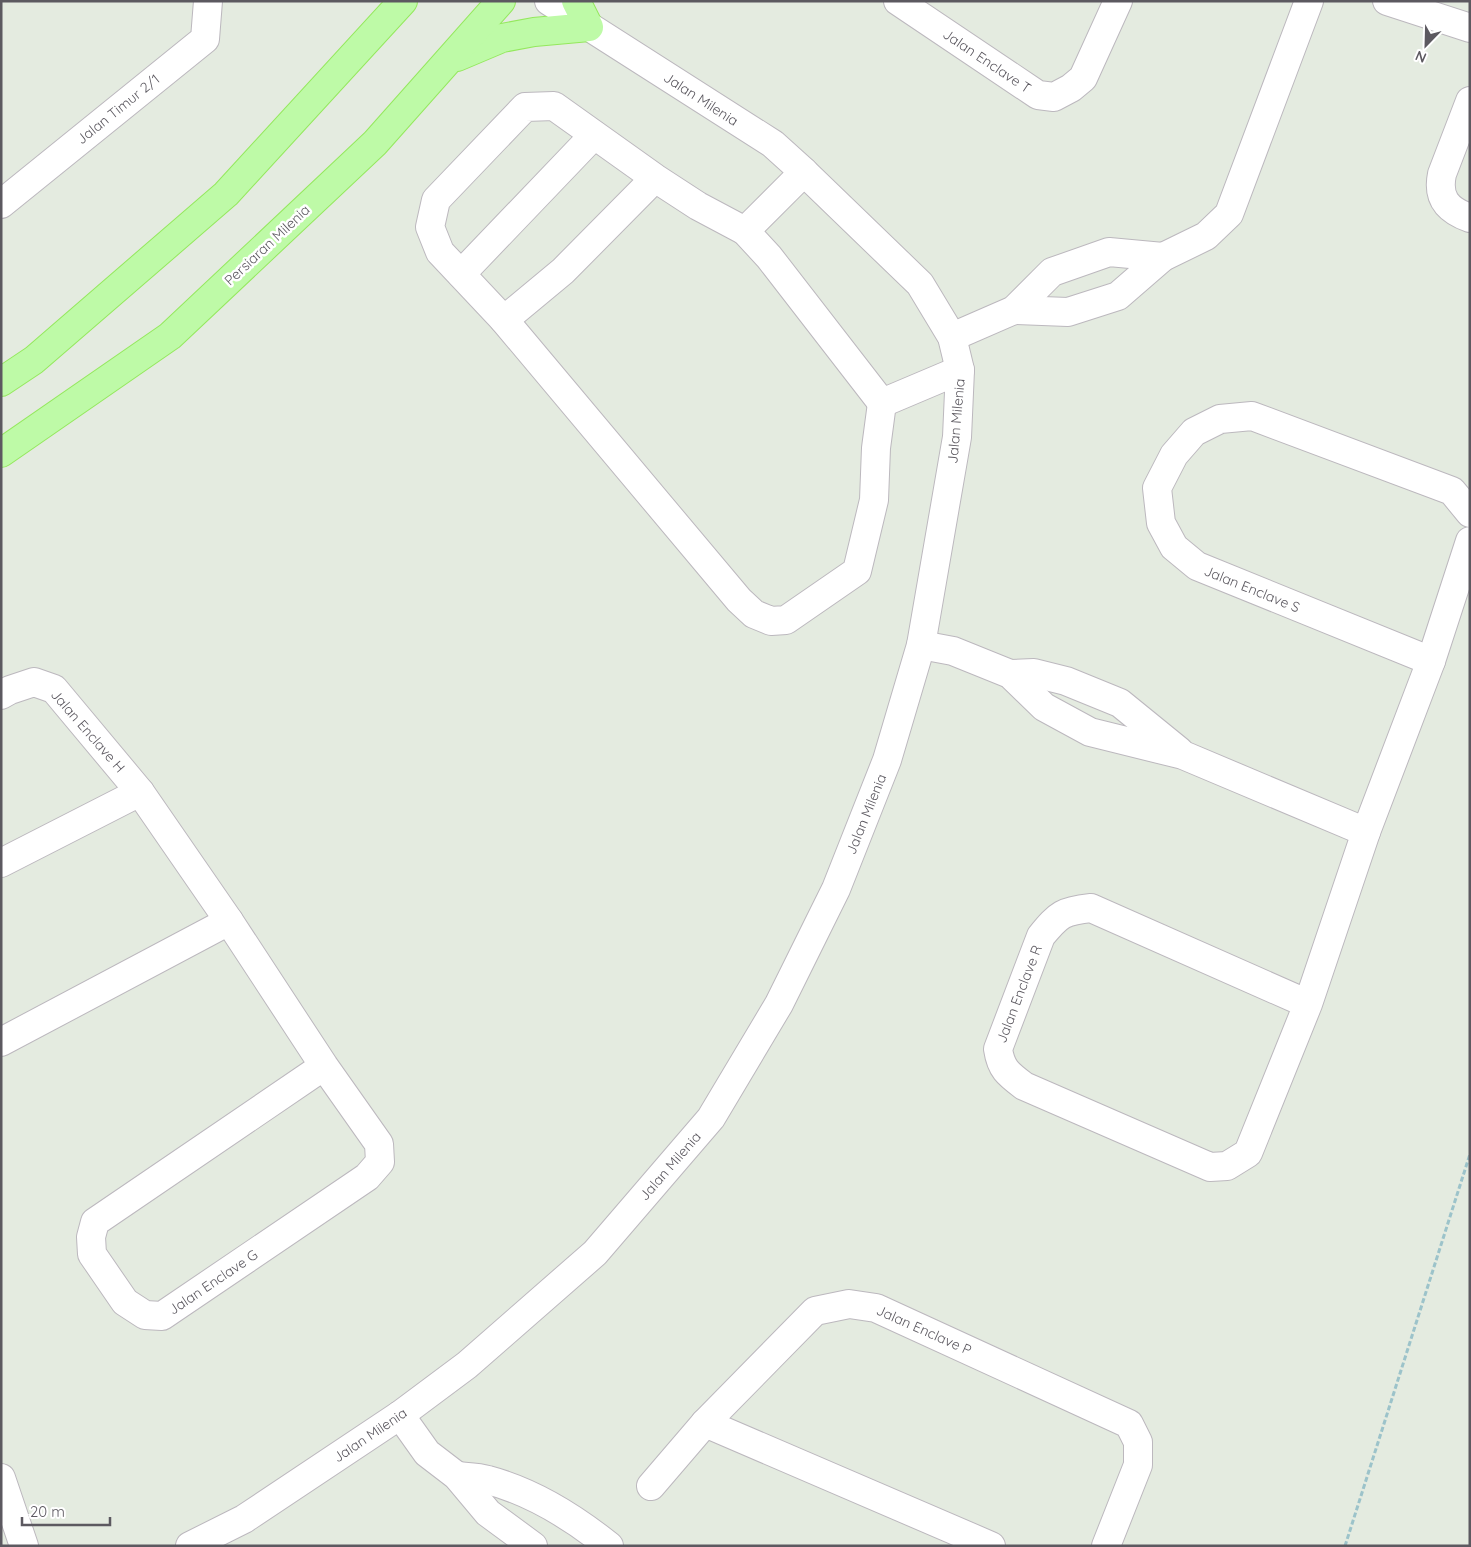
<svg xmlns="http://www.w3.org/2000/svg" width="1471" height="1547" font-family="Quicksand,sans-serif">
	<style>
		.lines { fill: none; stroke-linecap: round; stroke-linejoin: round }
		.minor-casing { stroke: #bcb8be; stroke-width: 30 }
		.major-casing { stroke: #94e85d; stroke-width: 30 }
		.path { stroke: #9cc3ca; stroke-width: 3; stroke-dasharray: 5 2.5; stroke-linecap: butt }
		.minor { stroke: #fff; stroke-width: 28 }
		.major { stroke: #befaa7; stroke-width: 28 }
		.labels { text-anchor: middle; stroke-width: 5; stroke-linejoin: round; paint-order: stroke }
		.street-label { font-size: 14px; fill: #5c5960; stroke: #fff }
	</style>
	<rect width="100%" height="100%" fill="#e4ebe0"/>
	<g class="lines">
		<g class="minor-casing">
			<g id="minor">
				<path d="M898,1L1038,95L1054,97L1071,88L1083,78L1118,1"/>
				<path d="M1387,1L1470,28"/>
				<path d="M1470,101L1442,174C1437,198 1447,210 1470,218"/>
				<path d="M804,172L745,231L769,257L882,403L960,370"/>
				<path d="M655,178L563,271L504,320L440,252L430,227L436,200L525,107L554,106L655,178L698,206L745,231"/>
				<path d="M1,204L205,39L208,1"/>
				<path d="M461,274L594,135"/>
				<path d="M1014,310L1068,312L1118,296L1163,257L1206,236L1229,214L1309,1"/>
				<path d="M504,320L739,600L754,614L771,621L786,620L857,571L874,500L876,448L882,403"/>
				<path d="M952,337L1014,310L1052,272L1109,252L1163,257"/>
				<path d="M921,645L953,651L1010,674L1044,707L1090,732L1183,755L1366,832"/>
				<path d="M1431,661L1197,566L1174,547L1161,523L1157,488L1174,455L1194,432L1220,419L1252,416L1452,491L1470,513"/>
				<path d="M1010,674L1034,673L1066,681L1120,703L1179,751"/>
				<path d="M1,695L10,690L34,682L54,689L140,792L229,921L324,1066L379,1144L380,1162L367,1177L162,1316L145,1315L125,1302L92,1254L91,1237L95,1222L324,1066"/>
				<path d="M1,863L140,792"/>
				<path d="M1308,1004L1091,908C1063,911 1059,914 1041,936L998,1049C1001,1069 1008,1074 1024,1086L1210,1167L1227,1166L1248,1153L1308,1004L1366,832L1431,661L1470,541"/>
				<path d="M1,1042L229,921"/>
				<path d="M400,1415L427,1453L457,1476L488,1513L533,1546"/>
				<path d="M705,1423L991,1546"/>
				<path d="M457,1476C467,1477 478,1477 488,1480C533,1492 573,1517 609,1546"/>
				<path d="M1,1478L24,1546"/>
				<path d="M651,1486L705,1423L815,1311L849,1304L876,1308L1129,1424L1138,1442V1465L1106,1546"/>
				<path d="M190,1546L244,1519L400,1415L467,1365L595,1253L711,1118L779,1004L836,889L887,760L921,645L957,437L960,370L952,337L920,284L804,172L773,144L549,1"/>
			</g>
		</g>
		<g class="major-casing">
			<g id="major">
				<path d="M457,57L502,38L534,32L589,27L576,1"/>
				<path d="M1,382L34,360L226,194L403,1"/>
				<path d="M1,453L170,336L375,143L501,1"/>
			</g>
		</g>
		<path class="path" d="M1345,1546L1470,1154"/>
		<use href="#minor" class="minor"/>
		<use href="#major" class="major"/>
	</g>
	<g class="labels">
		<g class="street-label">
			<text transform="translate(987 61) rotate(34)" y="5">Jalan Enclave T</text>
			<text transform="translate(701 99) rotate(33)" y="5">Jalan Milenia</text>
			<text transform="translate(118 109) rotate(-39)" y="5">Jalan Timur 2/1</text>
			<text transform="translate(267 245) rotate(-43)" y="5">Persiaran Milenia</text>
			<text transform="translate(956 421) rotate(-85)" y="5">Jalan Milenia</text>
			<text transform="translate(1252 589) rotate(22)" y="5">Jalan Enclave S</text>
			<text transform="translate(88 731) rotate(49)" y="5">Jalan Enclave H</text>
			<text transform="translate(866 814) rotate(-68)" y="5">Jalan Milenia</text>
			<text transform="translate(1019 994) rotate(-69)" y="5">Jalan Enclave R</text>
			<text transform="translate(670 1166) rotate(-49)" y="5">Jalan Milenia</text>
			<text transform="translate(213 1282) rotate(-34)" y="5">Jalan Enclave G</text>
			<text transform="translate(924 1330) rotate(24)" y="5">Jalan Enclave P</text>
			<text transform="translate(370 1435) rotate(-34)" y="5">Jalan Milenia</text>
		</g>
	</g>
	<rect width="1471" height="1547" fill="none" stroke="#5c5960" stroke-width="5"/>
	<g transform="translate(1426 45) rotate(203)" stroke="#ffffff" stroke-width="4" paint-order="stroke">
	<path d="M0-4L9 19L0 12L-9 19Z" fill="#5c5960"/>
	<text y="-8" font-size="14" font-weight="bold" text-anchor="middle" fill="#5c5960">N</text>
	</g>
	<path d="M22 1517v8h88v-8" fill="none" stroke="#5c5960" stroke-width="2.5"/>
	<text x="30" y="1517" font-size="15" fill="#5c5960" stroke="#ffffff" stroke-width="4" paint-order="stroke">20 m</text>
</svg>
